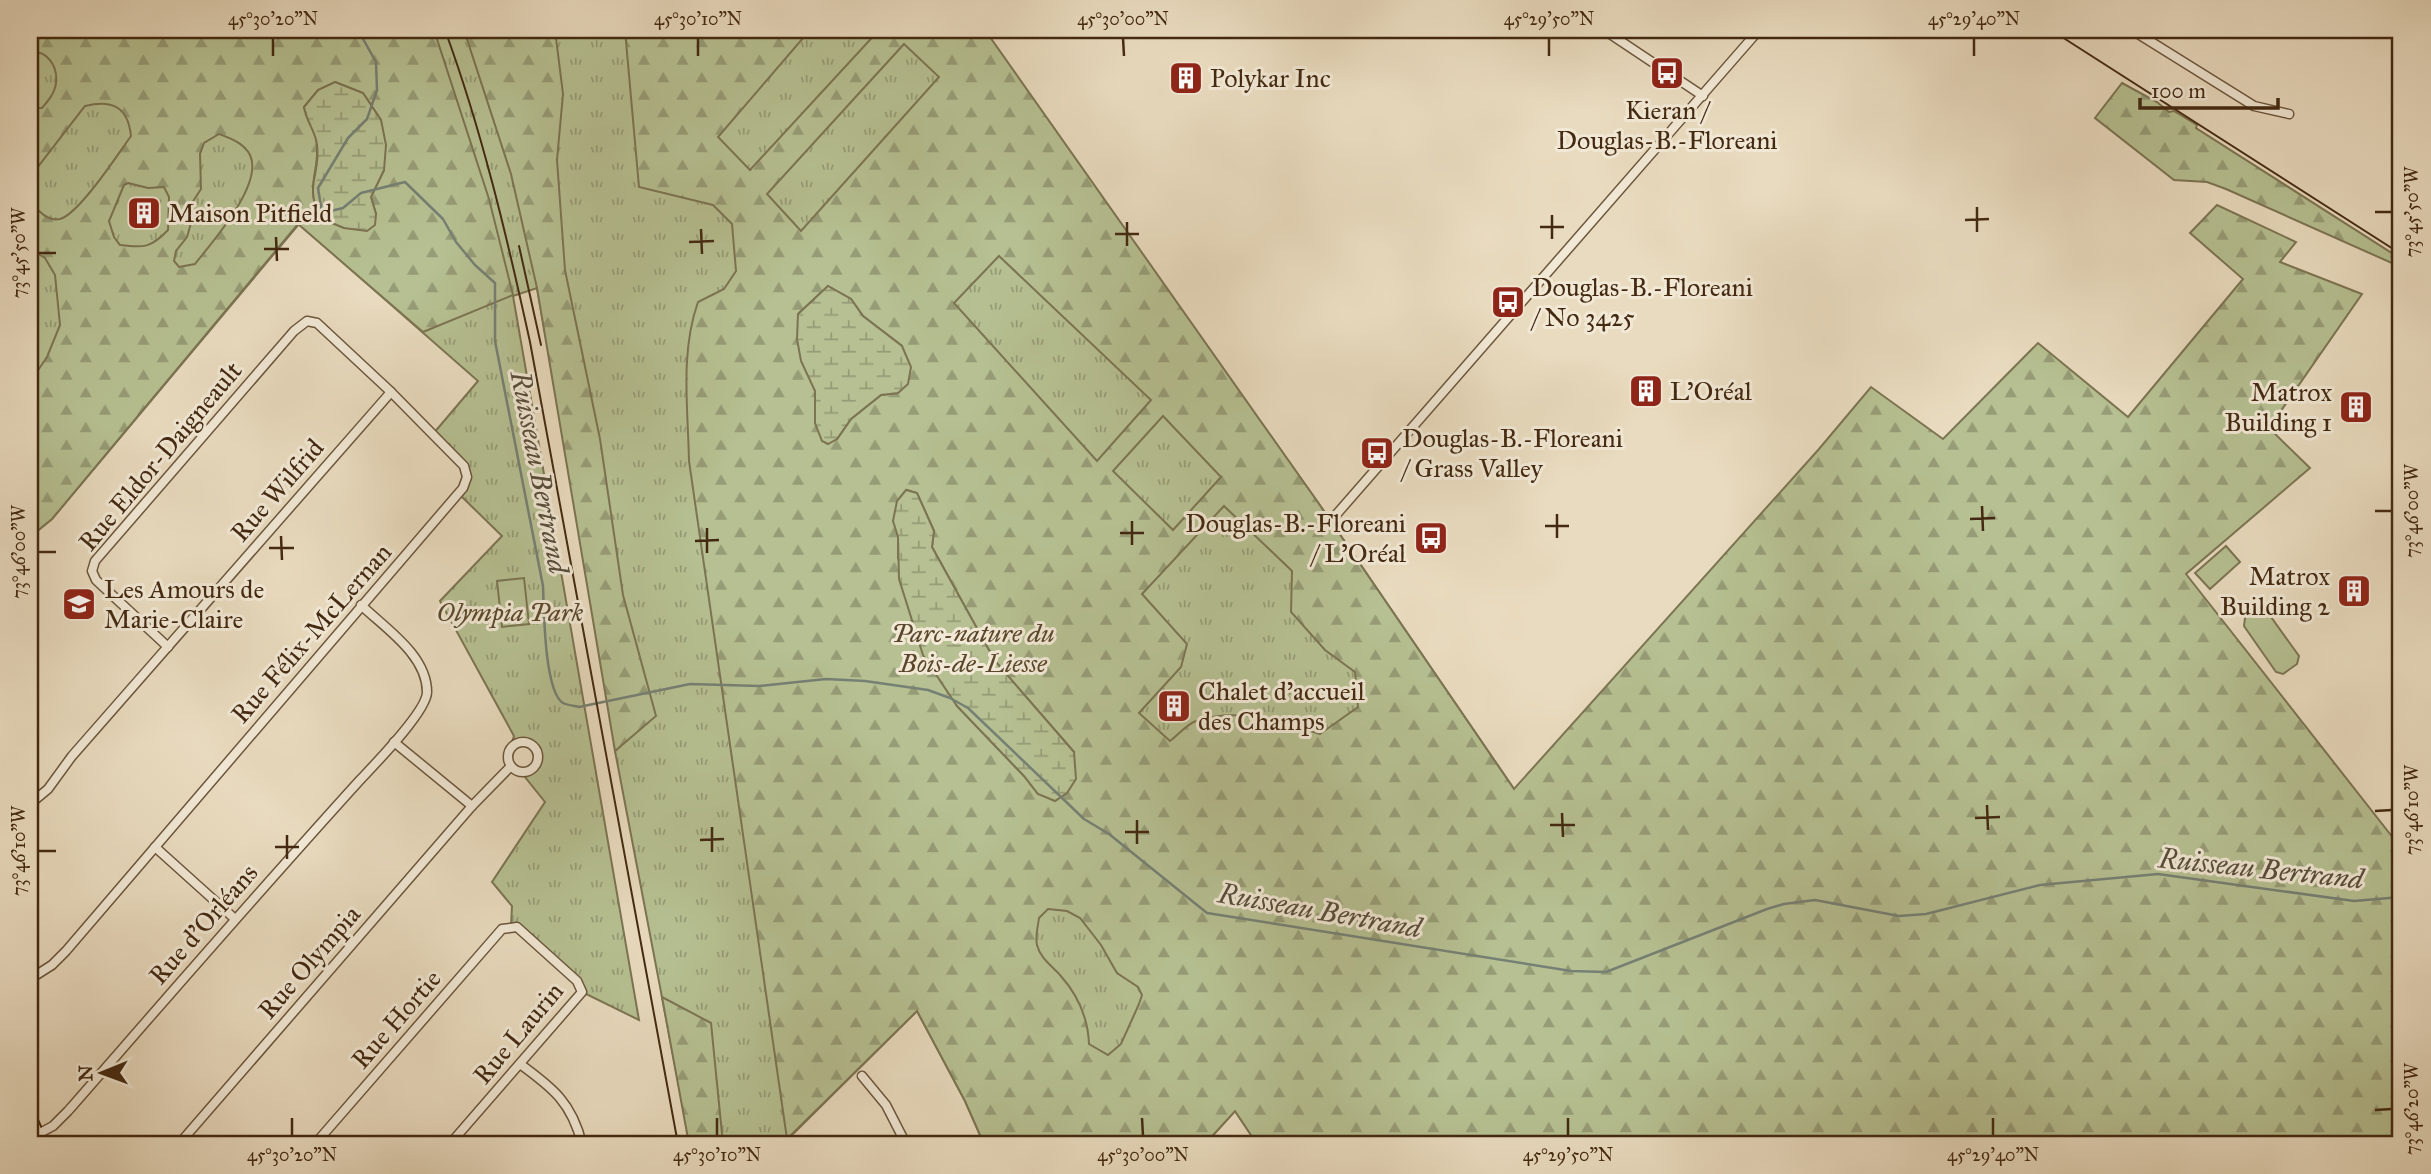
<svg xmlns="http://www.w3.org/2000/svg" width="2431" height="1174" font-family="'IM FELL Great Primer',serif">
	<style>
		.grass { fill: url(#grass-tufts); stroke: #7c7452; stroke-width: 2 }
		.forest { fill: url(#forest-firs); stroke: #7c7452; stroke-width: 2; fill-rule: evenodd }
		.wetland { fill: url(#wetland-marsh); stroke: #7c7452; stroke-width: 2 }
		.pitch { fill: #b6c092; stroke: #7c7452; stroke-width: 2 }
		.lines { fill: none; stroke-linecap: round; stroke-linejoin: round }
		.stream { stroke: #768074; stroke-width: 2.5 }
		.minor-casing { stroke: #6c563c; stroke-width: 11 }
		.tertiary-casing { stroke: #6c563c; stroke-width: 13 }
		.secondary-casing { stroke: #432911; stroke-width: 14 }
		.minor { stroke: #f1e8d5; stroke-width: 8 }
		.tertiary { stroke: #f1e8d5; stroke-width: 10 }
		.secondary { stroke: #f1e8d5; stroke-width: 10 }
		.tram { stroke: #432911; stroke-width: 2 }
		.ticks { fill: none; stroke: #432911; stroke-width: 2.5 }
		.labels { text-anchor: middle; stroke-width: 6; stroke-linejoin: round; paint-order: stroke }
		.poi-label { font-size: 26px; fill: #432911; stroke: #f1e8d5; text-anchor: start }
		.street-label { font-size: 26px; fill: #432911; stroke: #f1e8d5 }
		.park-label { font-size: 26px; font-style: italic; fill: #5a472b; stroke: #f1e8d5 }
		.water-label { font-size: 28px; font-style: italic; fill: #584d3a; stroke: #f1e8d5 }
		.neatline { fill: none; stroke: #432911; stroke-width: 2.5 }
		.ticks-label { font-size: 18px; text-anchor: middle; fill: #432911 }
	</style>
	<defs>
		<pattern id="grass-tufts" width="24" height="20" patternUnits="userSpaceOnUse" patternTransform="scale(1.75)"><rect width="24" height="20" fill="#b6c092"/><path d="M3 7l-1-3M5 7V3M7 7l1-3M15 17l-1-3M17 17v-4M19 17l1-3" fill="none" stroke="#969c76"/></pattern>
		<pattern id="forest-firs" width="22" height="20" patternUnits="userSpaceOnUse" patternTransform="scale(1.75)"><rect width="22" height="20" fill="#b6c092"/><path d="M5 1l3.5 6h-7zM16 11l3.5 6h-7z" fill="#969c76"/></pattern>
		<pattern id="wetland-marsh" width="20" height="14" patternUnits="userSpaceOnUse" patternTransform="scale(1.75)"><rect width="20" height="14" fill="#b6c092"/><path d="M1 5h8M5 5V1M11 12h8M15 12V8" fill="none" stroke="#969c76"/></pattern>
	</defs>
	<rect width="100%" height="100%" fill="#e9dbbf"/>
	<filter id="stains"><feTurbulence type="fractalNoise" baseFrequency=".00286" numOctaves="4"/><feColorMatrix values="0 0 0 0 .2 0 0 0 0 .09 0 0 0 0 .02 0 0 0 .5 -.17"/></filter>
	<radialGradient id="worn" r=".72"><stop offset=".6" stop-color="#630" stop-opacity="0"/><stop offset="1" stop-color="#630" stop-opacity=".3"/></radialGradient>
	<path class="grass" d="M30,30H981L1317,501L1514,789L1257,1144L1235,1111L1205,1144H984L965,1101L917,1011L788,1139L789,1144H690L615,751L619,747L537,288L513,296L639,1020L582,992L577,981L511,926L512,906L492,882L545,802L521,772C557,768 526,721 508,753L514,736L440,601L502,536L458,493L463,488L464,463L433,434L478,381L299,224L52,519L30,537Z"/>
	<g class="forest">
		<path d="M30,30H434L489,199L513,295L423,332L298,224L52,519L30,537V382L47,357L60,325L55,275L45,258L30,249V199C36,209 47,222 60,219C79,214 118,154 131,136C128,107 112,99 85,106L30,177V108H42C48,101 55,93 56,83C58,66 47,50 30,52ZM335,82L363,93L381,120L384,170L371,197L376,214L344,228L320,218C305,184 319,175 317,145C317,133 308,119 304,107L318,90ZM219,134C230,138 244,143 250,155C264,184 212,242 195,264L179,267L174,261L176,251L187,237L191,223L190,206L201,189L200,154L204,143ZM128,183L148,188L164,187L169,197L168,230C151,248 144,248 120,245L114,237L109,221L124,185Z"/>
		<path d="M464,30H555L563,94L557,160L565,270L600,439L623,595L656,716L615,751L537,288L511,174Z"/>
		<path d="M625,30H810L718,137L750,170L879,30H985L1317,501L1514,789L1819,449L1871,387L1943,439L2038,343L2128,417L2243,279L2190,233L2217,205L2296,242L2280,262L2362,294L2269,428L2310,468L2186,574L2401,848V1144H1257L1235,1111L1205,1144H984L965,1101L917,1011L787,1139L689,461C688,408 680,353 698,302L724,289L736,271L732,224L713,205L639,187ZM904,44L939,77L801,231L767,194ZM999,256L1151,400L1097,461L954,303ZM828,286L851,299L863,316L902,346L898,393L881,395L851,419L837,439L815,423V391L798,314ZM1163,416L1221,477L1173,530L1113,471ZM907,490L917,493L934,531L932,547L995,661L1074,752L1038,794L1024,776L957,706L898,558V537ZM1224,506L1292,571L1291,612L1325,650L1355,672L1358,707L1320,734C1281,721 1238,707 1196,721C1187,724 1178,735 1170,741L1139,713L1181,667L1187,644L1142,594ZM1048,909L1067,911L1080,918L1101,945L1117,973L1138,987L1142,995L1139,1004L1121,1044L1108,1055L1089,1044C1088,1018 1078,995 1060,975C1052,966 1040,958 1037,945C1035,937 1038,926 1039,918Z"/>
		<path d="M2122,83L2157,102L2169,112L2174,111L2197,125L2196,128L2398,257L2394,264L2226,189L2207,182L2174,180L2095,118Z"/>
		<path d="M662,997L711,1023L723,1144H689Z"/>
	</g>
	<g class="wetland">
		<path d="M335,82L363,93L381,120L386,145L384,170L371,197L376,214L375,225L367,231L344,228L320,218C304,183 321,175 317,145C316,132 306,121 304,107L318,90Z"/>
		<path d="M828,286L851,299L863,316L902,346L911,367L908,384L898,393L881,395L851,419L837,439L828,444L822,441L815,423V391L801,361L797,339L798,314Z"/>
		<path d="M906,490L917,493L934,531L932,547L995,661L1074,752L1076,779L1067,793L1055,801L1038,794L1024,776L957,706L923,655L899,579L898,537L893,521L897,501Z"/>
	</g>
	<g class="pitch">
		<path d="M2226,546L2240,562L2210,589L2195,573Z"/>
		<path d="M524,578L529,624L502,627L497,581Z"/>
		<path d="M2259,609L2266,610L2299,656L2297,664L2283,674L2276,672L2244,626L2245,618Z"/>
	</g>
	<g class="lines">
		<path class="stream" d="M358,30L376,62L377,90L367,119L348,138L318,188L322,213L343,208L361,193L405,182L443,219L456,242L475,265L495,283V341L543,586C544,608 544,691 563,703C567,705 575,706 579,707L690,684L759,686L826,679L865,681L928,690L950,698L968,708L1084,819L1109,834L1207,913L1571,971L1606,972L1767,909L1784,904L1815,900L1899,916L1926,914L2040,885L2158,874L2354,901L2401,897"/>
		<g class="minor-casing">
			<g id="minor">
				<path d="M1604,30L1703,96"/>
				<path d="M2132,30L2254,106L2289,114"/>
				<path d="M1335,516L1759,30"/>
				<path d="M394,742L472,806"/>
				<circle cx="523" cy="757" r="15"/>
				<path d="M30,804L48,789L72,756L391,392"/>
				<path d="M155,847L235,919"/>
				<path d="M30,979L52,965L66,951L463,488L467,477L464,466L391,392L317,323L307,321L294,331L95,561L92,571L96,580L168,647"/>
				<path d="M520,1064C553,1088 572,1103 582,1144"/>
				<path d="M862,1076L886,1105L906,1144"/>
				<path d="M38,1134L53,1126L68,1111C165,1000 261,889 360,780C375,764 427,711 427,692C427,655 385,628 361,605"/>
				<path d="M179,1144L472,806L511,766"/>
				<path d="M315,1144L502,929L517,927L577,981L582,992L450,1144"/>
			</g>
		</g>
		<g class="tertiary-casing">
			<path id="tertiary" d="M2401,708L2399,721L2401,744"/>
		</g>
		<g class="secondary-casing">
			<path id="secondary" d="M30,1116L42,1144"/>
		</g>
		<use href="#minor" class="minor"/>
		<use href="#tertiary" class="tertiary"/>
		<use href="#secondary" class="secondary"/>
		<g class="tram">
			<path d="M445,30C482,131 507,237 530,342L678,1144"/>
			<path d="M2051,30L2401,254"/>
			<path d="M519,246L541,345"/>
		</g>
	</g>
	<path class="ticks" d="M273,38V56M698,38V56M1123,38L1124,56M1549,38V56M1974,38V56M1977,207V232M2375,212H2392M1552,215V239M1965,220L1989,219M1127,222V246M1540,227H1564M701,229L702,254M1115,234H1139M276,237L277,261M689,242L714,241M264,249H289M38,253H56M1982,506L1983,531M2375,511H2392M1557,514V538M1970,519L1995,518M1132,521V545M1545,526H1569M707,528V553M1120,533H1144M281,536L282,560M695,541L719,540M269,548H294M38,552H56M1987,805L1988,830M2375,811L2392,810M1562,813L1563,837M1975,818L2000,817M1137,820V844M1550,825H1575M712,827V852M1125,832H1149M287,835V859M700,840L724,839M275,847H299M38,851H56M2375,1110L2392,1109M292,1118V1136M717,1118V1136M1142,1118L1143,1136M1568,1118V1136M1993,1118V1136"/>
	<defs>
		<g id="bus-square" transform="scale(1.75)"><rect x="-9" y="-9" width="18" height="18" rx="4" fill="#8f2418" stroke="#f1e8d5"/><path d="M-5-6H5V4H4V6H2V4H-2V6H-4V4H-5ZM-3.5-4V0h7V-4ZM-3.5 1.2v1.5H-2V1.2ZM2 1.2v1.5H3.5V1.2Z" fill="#fff"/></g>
		<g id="building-square" transform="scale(1.75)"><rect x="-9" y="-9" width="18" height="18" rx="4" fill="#8f2418" stroke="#f1e8d5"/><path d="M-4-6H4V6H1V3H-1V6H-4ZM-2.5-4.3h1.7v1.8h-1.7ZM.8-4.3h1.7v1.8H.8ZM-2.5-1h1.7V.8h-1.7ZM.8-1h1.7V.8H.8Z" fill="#fff"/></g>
		<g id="school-square" transform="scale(1.75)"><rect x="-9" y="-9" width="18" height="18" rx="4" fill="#8f2418" stroke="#f1e8d5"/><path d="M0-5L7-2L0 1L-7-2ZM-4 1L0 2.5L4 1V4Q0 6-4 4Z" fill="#fff"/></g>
	</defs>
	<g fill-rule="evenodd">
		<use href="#bus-square" x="1667" y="73"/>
		<use href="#building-square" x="1186" y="78"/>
		<use href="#building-square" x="144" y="213"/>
		<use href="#bus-square" x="1508" y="302"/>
		<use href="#building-square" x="1646" y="391"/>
		<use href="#building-square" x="2356" y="407"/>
		<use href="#bus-square" x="1377" y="453"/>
		<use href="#bus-square" x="1431" y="538"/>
		<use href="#building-square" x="2354" y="591"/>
		<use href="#school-square" x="79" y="604"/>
		<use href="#building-square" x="1174" y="706"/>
	</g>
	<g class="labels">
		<g class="poi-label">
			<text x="1210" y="87">Polykar Inc</text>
			<text x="1667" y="119" text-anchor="middle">Kieran /<tspan x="1667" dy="30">Douglas-B.-Floreani</tspan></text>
			<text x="168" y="222">Maison Pitfield</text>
			<text x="1532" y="296">Douglas-B.-Floreani<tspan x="1532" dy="30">/ No 3425</tspan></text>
			<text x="1670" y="400">L'Oréal</text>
			<text x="2332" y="401" text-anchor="end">Matrox<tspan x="2332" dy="30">Building 1</tspan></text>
			<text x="1402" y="447">Douglas-B.-Floreani<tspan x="1402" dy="30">/ Grass Valley</tspan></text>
			<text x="1406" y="532" text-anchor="end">Douglas-B.-Floreani<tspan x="1406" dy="30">/ L'Oréal</tspan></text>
			<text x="2330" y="585" text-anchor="end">Matrox<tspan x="2330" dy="30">Building 2</tspan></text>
			<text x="104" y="598">Les Amours de<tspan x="104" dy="30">Marie-Claire</tspan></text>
			<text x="1198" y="700">Chalet d'accueil<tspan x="1198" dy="30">des Champs</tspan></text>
		</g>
		<g class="street-label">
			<text transform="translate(160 456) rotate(-50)" y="9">Rue Eldor-Daigneault</text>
			<text transform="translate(277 490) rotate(-49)" y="9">Rue Wilfrid</text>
			<text transform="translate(311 633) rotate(-49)" y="9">Rue Félix-McLernan</text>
			<text transform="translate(203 924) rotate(-49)" y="9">Rue d'Orléans</text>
			<text transform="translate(309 962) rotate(-49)" y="9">Rue Olympia</text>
			<text transform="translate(396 1019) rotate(-49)" y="9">Rue Hortie</text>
			<text transform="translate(518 1033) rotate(-50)" y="9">Rue Laurin</text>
		</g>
		<g class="park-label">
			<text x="510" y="621">Olympia Park</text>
			<text x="973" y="642">Parc-nature du<tspan x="973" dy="30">Bois-de-Liesse</tspan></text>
		</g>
		<g class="water-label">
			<text transform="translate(540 472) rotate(79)" y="10">Ruisseau Bertrand</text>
			<text transform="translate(2261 868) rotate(6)" y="10">Ruisseau Bertrand</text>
			<text transform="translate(1320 910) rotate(10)" y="10">Ruisseau Bertrand</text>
		</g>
	</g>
	<rect width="2431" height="1174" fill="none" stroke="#e9dbbf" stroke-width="77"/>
	<g transform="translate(102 1073) rotate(269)" stroke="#f1e8d5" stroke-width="5" paint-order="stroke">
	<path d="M0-5L12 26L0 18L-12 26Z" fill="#432911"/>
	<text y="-10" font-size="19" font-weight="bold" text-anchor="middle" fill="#432911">N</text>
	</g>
	<path d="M2140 98v10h138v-10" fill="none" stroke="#432911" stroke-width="3.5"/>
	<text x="2151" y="98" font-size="21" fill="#432911" stroke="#f1e8d5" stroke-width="5" paint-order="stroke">100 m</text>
	<rect x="38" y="38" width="2354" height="1098" class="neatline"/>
	<g class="ticks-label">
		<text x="273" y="25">45°30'20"N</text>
		<text x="698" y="25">45°30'10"N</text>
		<text x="1123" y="25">45°30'00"N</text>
		<text x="1549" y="25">45°29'50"N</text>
		<text x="1974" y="25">45°29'40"N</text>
		<text transform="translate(2412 212) rotate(-90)" y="6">73°45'50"W</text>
		<text transform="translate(19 253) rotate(-90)" y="6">73°45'50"W</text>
		<text transform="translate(2412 511) rotate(-90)" y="6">73°46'00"W</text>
		<text transform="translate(19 552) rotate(-90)" y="6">73°46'00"W</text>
		<text transform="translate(2412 810) rotate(-90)" y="6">73°46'10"W</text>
		<text transform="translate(19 851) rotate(-90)" y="6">73°46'10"W</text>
		<text transform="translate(2412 1109) rotate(-90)" y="6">73°46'20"W</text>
		<text x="292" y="1161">45°30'20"N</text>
		<text x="717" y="1161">45°30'10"N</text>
		<text x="1143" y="1161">45°30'00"N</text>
		<text x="1568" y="1161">45°29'50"N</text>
		<text x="1993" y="1161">45°29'40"N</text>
	</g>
	<rect width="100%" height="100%" filter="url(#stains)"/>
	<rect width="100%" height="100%" fill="url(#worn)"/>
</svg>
